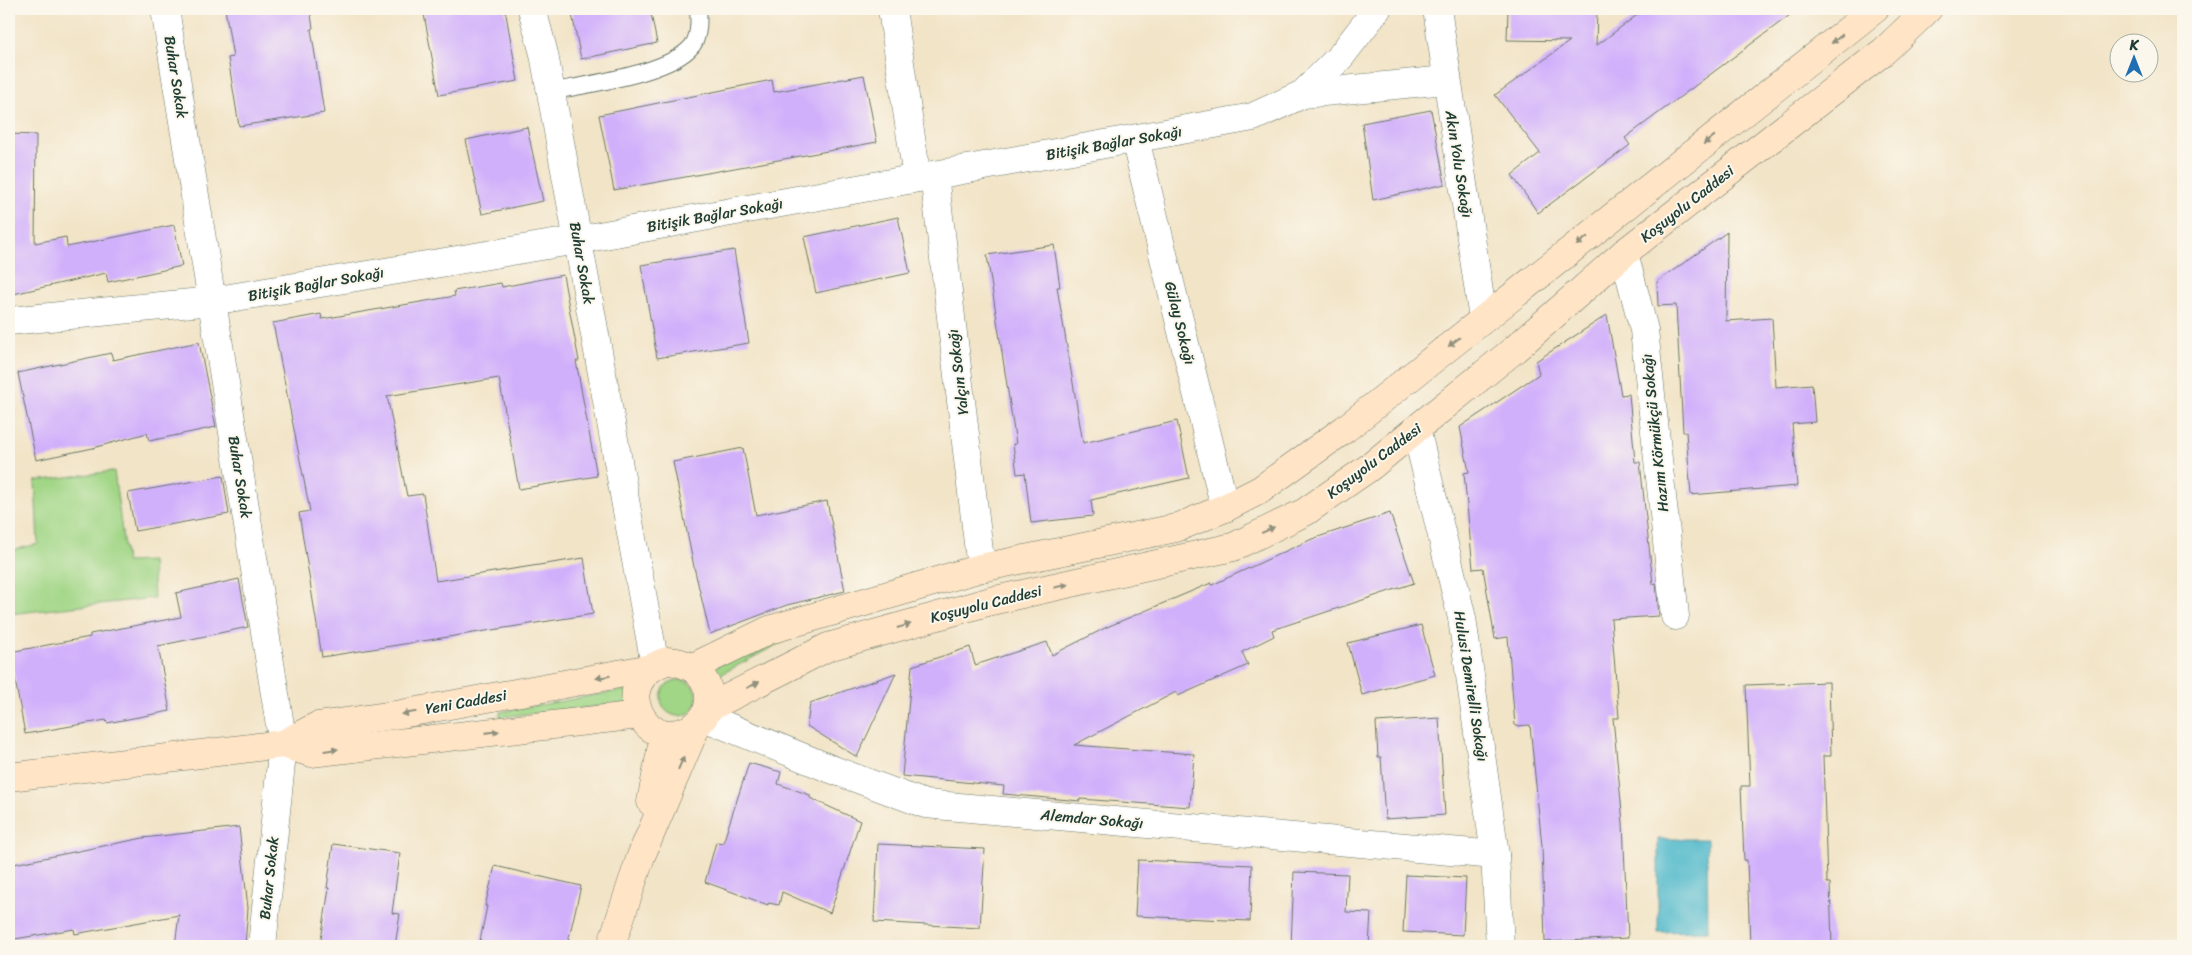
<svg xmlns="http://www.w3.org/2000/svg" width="2192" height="955" font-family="Sriracha,sans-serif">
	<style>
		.green { fill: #a1d686; stroke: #608a5d }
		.water { fill: #4eb8cb; stroke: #367a80 }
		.building { fill: #d1b0fb }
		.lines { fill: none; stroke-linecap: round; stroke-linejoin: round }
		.lane-casing { stroke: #697767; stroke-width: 18 }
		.street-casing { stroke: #697767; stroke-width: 29 }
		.secondary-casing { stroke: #697767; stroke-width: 29 }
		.lane { stroke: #fff; stroke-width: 16 }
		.street { stroke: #fff; stroke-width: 28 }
		.secondary { stroke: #ffe4c6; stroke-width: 28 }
		.oneway { fill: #8f907d }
		.labels { text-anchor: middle; stroke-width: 4; stroke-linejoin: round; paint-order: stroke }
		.street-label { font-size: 15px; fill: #1f3d34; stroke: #fbf7ec }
	</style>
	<rect width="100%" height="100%" fill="#fbf7ec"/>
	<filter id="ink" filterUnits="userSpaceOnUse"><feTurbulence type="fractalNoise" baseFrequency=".02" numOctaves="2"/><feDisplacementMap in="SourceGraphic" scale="10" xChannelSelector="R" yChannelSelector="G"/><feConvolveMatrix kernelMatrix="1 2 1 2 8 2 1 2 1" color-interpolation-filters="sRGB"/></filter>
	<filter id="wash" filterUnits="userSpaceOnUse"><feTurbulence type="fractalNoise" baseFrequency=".0096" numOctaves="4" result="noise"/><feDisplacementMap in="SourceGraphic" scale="20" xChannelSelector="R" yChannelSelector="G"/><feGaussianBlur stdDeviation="1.12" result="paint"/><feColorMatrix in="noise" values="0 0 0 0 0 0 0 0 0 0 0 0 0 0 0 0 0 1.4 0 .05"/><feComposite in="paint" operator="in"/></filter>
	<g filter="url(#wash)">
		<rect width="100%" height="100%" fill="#f2e4c7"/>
		<g class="green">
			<path d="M114,471L126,562L152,561L154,598L9,614V551L38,544L35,481Z"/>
			<path d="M797,634L716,677L707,664Z"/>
			<circle cx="679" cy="698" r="18"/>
			<path d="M629,689L630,703L500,717V712Z"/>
		</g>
		<path class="water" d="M1658,839H1707L1708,931L1658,932Z"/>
		<g id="blocks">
			<g class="building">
				<path d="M225,9H310L313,28L311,29L324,113L239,126L228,58L233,57Z"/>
				<path d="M423,9H505L518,81L439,95Z"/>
				<path d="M571,9H650L657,43L581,59Z"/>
				<path d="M1508,9H1597L1596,46L1645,9H1798L1625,138L1630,145L1538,213L1512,175L1540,153L1495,95L1570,41L1507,40Z"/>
				<path d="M864,75L877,142L614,190L599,115L772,80L774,92Z"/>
				<path d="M1431,110L1445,184L1373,200L1362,123Z"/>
				<path d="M527,127L543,201L482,214L466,140Z"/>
				<path d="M9,134L36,135L35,243L66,237L67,247L174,225L182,266L108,282L106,273L9,295Z"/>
				<path d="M898,217L910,273L816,293L804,237Z"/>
				<path d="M1727,232L1726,321L1772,318L1776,387L1812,384L1815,422L1792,424L1797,486L1691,495L1686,432H1683L1676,305L1658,306L1657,282Z"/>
				<path d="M1054,245L1060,287H1057L1083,443L1177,421L1189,478L1091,500L1093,516L1031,523L1025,473L1017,474L1013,444H1016L987,255Z"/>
				<path d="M734,250L749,343L657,358L641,265Z"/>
				<path d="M563,275L579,361H576L597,476L519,489L499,378L387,396L407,496L423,494L436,581L584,558L593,614L322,657L299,513L310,511L273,323L321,314L322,319L455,296L454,291L501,283L502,287Z"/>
				<path d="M1607,315L1621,395L1629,394L1635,462H1640L1653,584L1656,583L1659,616L1611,619L1619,718H1613L1623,823L1628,938L1545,942L1542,846L1530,725L1515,726L1508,637L1495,639L1483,568L1473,569L1464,473L1469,472L1460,427L1539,374L1536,361Z"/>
				<path d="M199,342L216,427L149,441L147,433L93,448L36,460L18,373L111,353L113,360Z"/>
				<path d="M743,448L756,515L827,501L845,591L787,605L710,634L694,567L673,462Z"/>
				<path d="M223,476L229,514L135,531L128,493Z"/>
				<path d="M1390,513L1414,583L1272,630L1274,636L1242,652L1248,665L1178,696L1176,692L1074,745L1194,754L1190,807L1080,799V801L1003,794L1004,786L902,776L912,666L970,647L975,665L1047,642L1052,655L1107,627L1211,583L1212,585L1312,539Z"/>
				<path d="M239,579L248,627L158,646L170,711L107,723L106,720L25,734L10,652L90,637V634L181,617L176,593Z"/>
				<path d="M1421,625L1435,675L1362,695L1348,643Z"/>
				<path d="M896,673L857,757L807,726L810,703Z"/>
				<path d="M1829,682L1831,756H1823L1827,883H1830L1832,946H1750L1747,860H1744L1741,786H1750L1746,685Z"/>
				<path d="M1439,718L1445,815L1385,819L1381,757H1378L1376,722Z"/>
				<path d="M749,763L781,772L778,784L810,795V798L860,821L830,913L782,892L779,905L768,903V905L705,882L716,842L723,843Z"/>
				<path d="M239,827L248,908L245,946H175L179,915L75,934L74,929L9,940V865L143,838Z"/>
				<path d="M333,844L400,853L392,913L400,914L395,946H320L329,888H327Z"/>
				<path d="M878,844L985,849L980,928L874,922Z"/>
				<path d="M1138,860L1252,865L1250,921L1135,916Z"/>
				<path d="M495,866L581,886L567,946H479L487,906H485Z"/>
				<path d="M1294,872L1348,874L1346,912L1371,913L1369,946H1291Z"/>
				<path d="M1406,875L1466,878L1463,935L1403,932Z"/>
			</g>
		</g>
	</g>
	<g filter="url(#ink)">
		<use href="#blocks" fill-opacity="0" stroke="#697767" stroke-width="1"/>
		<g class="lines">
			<g class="lane-casing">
				<path id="lane" d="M551,92C586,84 669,74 692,46C699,37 699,20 698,9"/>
			</g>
			<g class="street-casing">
				<g id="street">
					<path d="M165,9L283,744L262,946"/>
					<path d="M532,9L544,54L655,665"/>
					<path d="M892,9L917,178"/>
					<path d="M1437,9L1483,319"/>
					<path d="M1303,94L1446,80"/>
					<path d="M1135,139L1225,508"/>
					<path d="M934,175L981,568"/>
					<path d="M1624,253L1644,330L1675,616"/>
					<path d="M9,321L212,301L577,240L1253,117L1303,94L1341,56L1377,9"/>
					<path d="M1416,429L1462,618L1495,855L1500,946"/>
					<path d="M704,717L831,769L925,804L1495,855"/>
				</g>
			</g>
			<g class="secondary-casing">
				<g id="secondary">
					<path d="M667,661C720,663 725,729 671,734C662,735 651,730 645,722C625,696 638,670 667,661Z"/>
					<path d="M693,667L769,630L981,568L1176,528L1225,508L1260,490L1345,429L1875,9"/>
					<path d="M710,707L828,647L991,601L1233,547L1305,512L1370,467L1416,429L1515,349L1624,253L1884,51L1928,9"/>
					<path d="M283,744L311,753L639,715"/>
					<path d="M9,777L283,744L317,726L401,714L651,668"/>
					<path d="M651,802L664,735"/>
					<path d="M611,946L641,856L696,727"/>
				</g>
			</g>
			<use href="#lane" class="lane"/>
			<use href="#street" class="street"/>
			<use href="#secondary" class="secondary"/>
		</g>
		<defs><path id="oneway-solid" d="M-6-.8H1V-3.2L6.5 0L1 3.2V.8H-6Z" transform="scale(1.25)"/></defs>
		<g class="oneway">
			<use href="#oneway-solid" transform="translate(1837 39) rotate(142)"/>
			<use href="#oneway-solid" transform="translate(1709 140) rotate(142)"/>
			<use href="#oneway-solid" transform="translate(1582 241) rotate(142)"/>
			<use href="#oneway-solid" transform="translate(1454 342) rotate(142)"/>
			<use href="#oneway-solid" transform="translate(1268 530) rotate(-25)"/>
			<use href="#oneway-solid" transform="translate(1061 586) rotate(-13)"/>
			<use href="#oneway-solid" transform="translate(904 626) rotate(-16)"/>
			<use href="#oneway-solid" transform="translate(603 677) rotate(170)"/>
			<use href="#oneway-solid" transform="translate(753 685) rotate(-27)"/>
			<use href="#oneway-solid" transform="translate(409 713) rotate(170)"/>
			<use href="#oneway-solid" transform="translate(492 732) rotate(-7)"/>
			<use href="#oneway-solid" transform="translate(331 750) rotate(-7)"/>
			<use href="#oneway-solid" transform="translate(681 763) rotate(-67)"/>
		</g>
	</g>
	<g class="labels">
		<g class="street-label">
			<text transform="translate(176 77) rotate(81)" y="5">Buhar Sokak</text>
			<text transform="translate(1114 143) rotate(-10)" y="5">Bitişik Bağlar Sokağı</text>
			<text transform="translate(1459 164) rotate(81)" y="5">Akın Yolu Sokağı</text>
			<text transform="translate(1687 204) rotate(-38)" y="5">Koşuyolu Caddesi</text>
			<text transform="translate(715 215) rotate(-10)" y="5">Bitişik Bağlar Sokağı</text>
			<text transform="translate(582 263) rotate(80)" y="5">Buhar Sokak</text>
			<text transform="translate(316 284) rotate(-10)" y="5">Bitişik Bağlar Sokağı</text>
			<text transform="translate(1180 323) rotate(76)" y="5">Gülay Sokağı</text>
			<text transform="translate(958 372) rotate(-97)" y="5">Yalçın Sokağı</text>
			<text transform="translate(1655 433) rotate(-96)" y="5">Hazım Körmükçü Sokağı</text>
			<text transform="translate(1374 461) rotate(-37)" y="5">Koşuyolu Caddesi</text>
			<text transform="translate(240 477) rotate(81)" y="5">Buhar Sokak</text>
			<text transform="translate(986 604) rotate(-14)" y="5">Koşuyolu Caddesi</text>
			<text transform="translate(1471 686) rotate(81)" y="5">Hulusi Demirelli Sokağı</text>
			<text transform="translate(466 702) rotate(-10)" y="5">Yeni Caddesi</text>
			<text transform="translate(1092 819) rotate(5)" y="5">Alemdar Sokağı</text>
			<text transform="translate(269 878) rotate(-84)" y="5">Buhar Sokak</text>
		</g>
	</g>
	<rect width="2192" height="955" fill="none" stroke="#fbf7ec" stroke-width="30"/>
	<g transform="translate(2134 58)"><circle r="24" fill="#fbf7ec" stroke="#a3ada2"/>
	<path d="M0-4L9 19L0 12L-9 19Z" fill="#1f6fb2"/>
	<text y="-8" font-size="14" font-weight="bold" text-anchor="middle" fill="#1f3d34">K</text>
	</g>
</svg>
